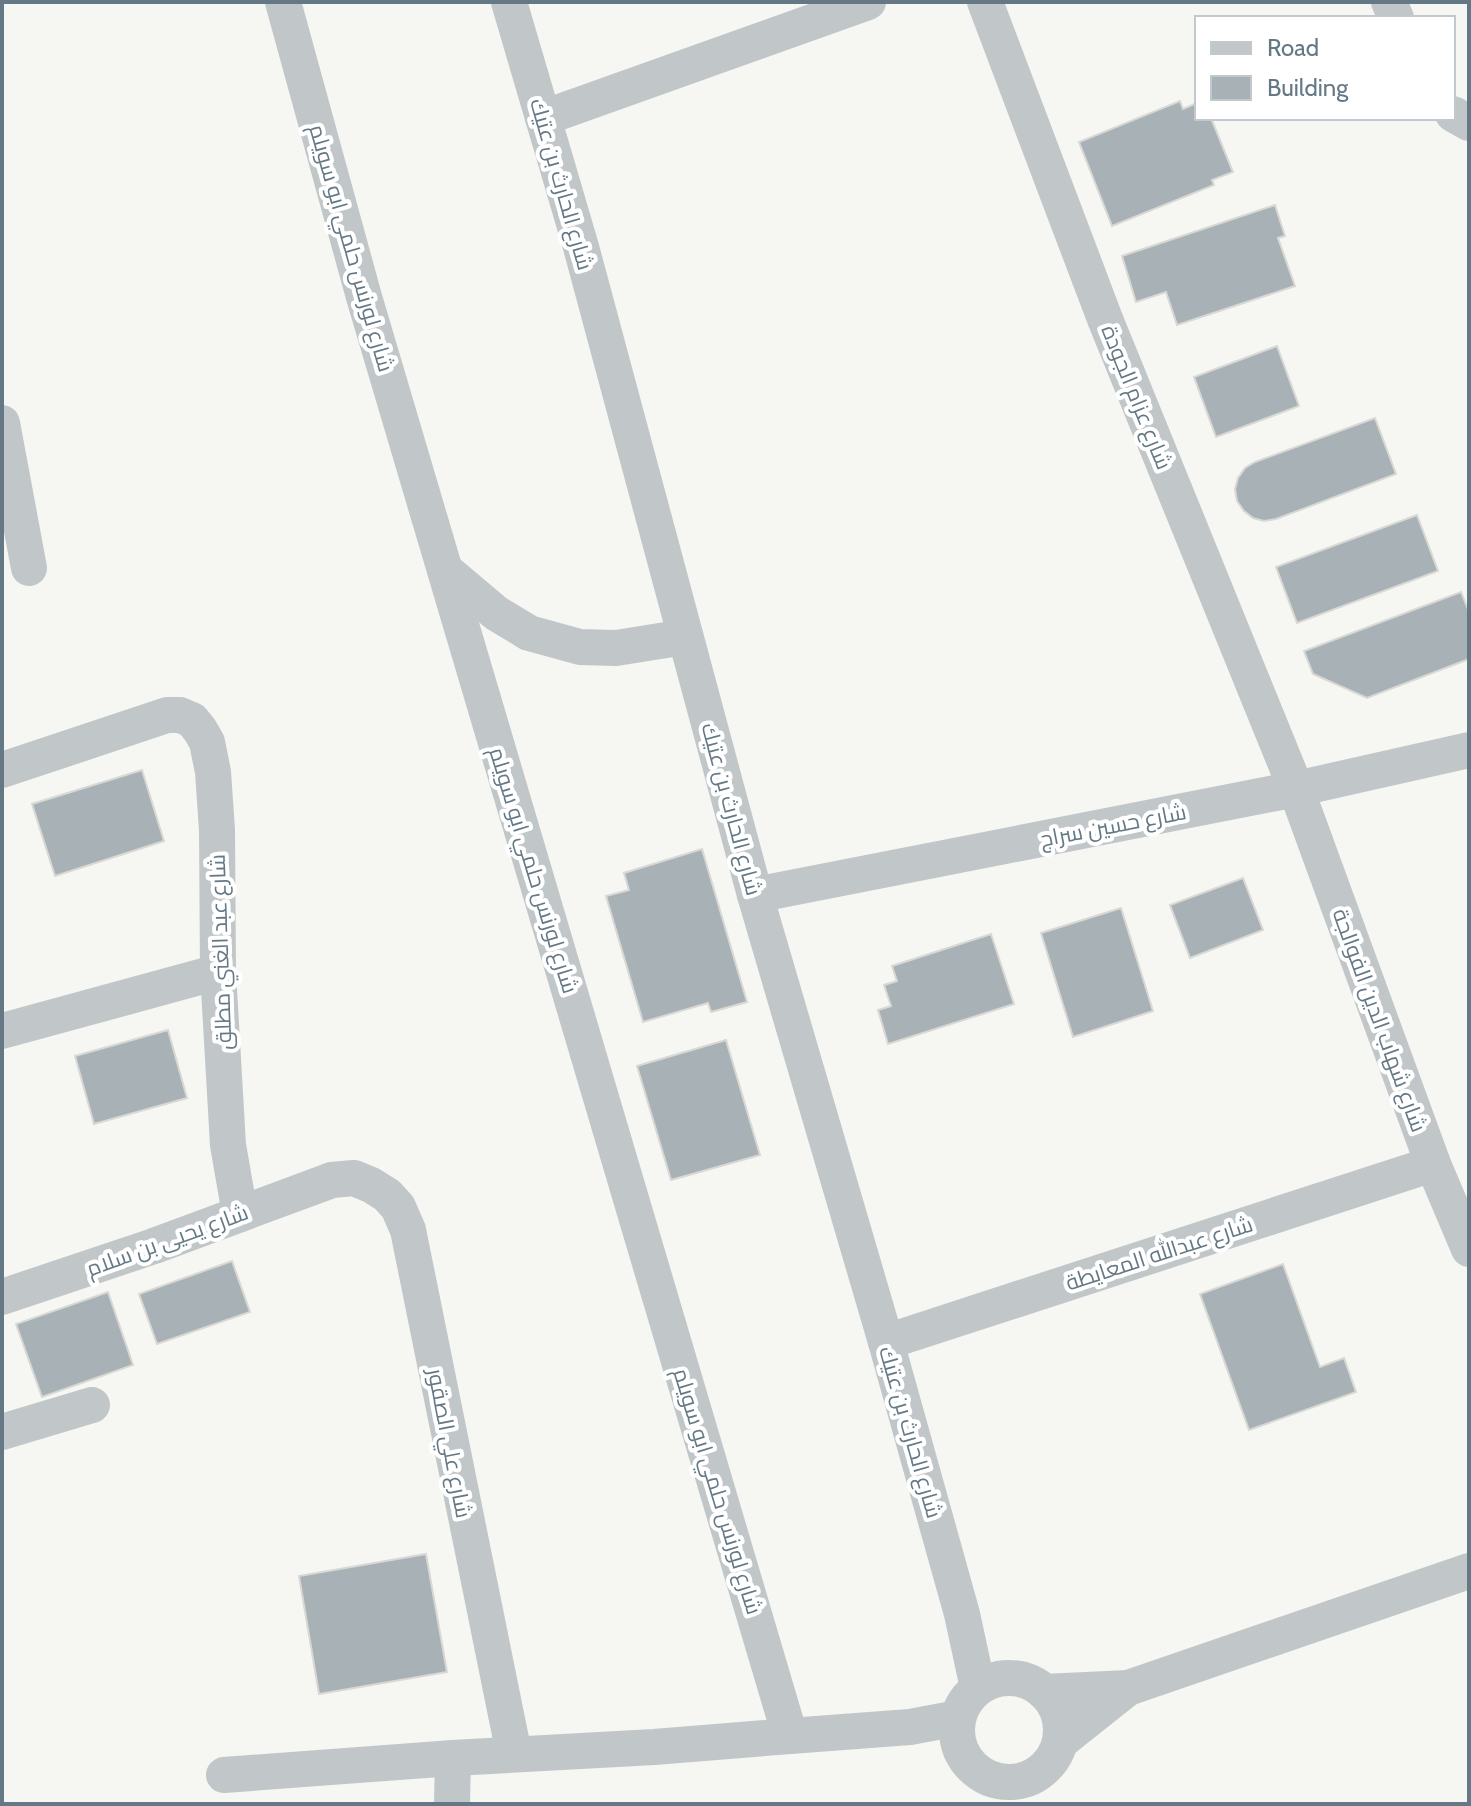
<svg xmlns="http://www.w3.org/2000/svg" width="1471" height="1806" font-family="Cabin,Cairo,sans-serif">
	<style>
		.building { fill: #a8b2b6; stroke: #d8d8d5; stroke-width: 2 }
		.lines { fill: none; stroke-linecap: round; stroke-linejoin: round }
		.minor { stroke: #c1c7c9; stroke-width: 36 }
		.labels { text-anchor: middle; stroke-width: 8; stroke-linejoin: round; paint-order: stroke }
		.street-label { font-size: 22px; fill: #647985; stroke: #fff }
	</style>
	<rect width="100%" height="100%" fill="#f6f6f3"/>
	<g class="building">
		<path d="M1180,101L1183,109L1197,103V118H1211L1233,172L1212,180L1214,185L1112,226L1079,142Z"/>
		<path d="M1275,205L1285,236L1278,238L1295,286L1177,325L1166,292L1136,302L1122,256Z"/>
		<path d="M1277,346L1299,406L1216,437L1194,377Z"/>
		<path d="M1375,418L1396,474L1276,519L1264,521L1253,518L1244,511L1237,501L1235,489L1238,478L1245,468L1255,462Z"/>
		<path d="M1417,515L1438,571L1297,623L1276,567Z"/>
		<path d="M1461,592L1469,612V659L1367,698L1313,674L1304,651Z"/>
		<path d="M142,770L164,841L55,876L32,804Z"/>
		<path d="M702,849L747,1002L711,1012L708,1003L643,1022L606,896L629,890L624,873Z"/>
		<path d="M1243,878L1263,930L1190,958L1170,905Z"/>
		<path d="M1121,908L1153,1011L1073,1037L1041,933Z"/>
		<path d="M991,934L1014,1004L888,1044L878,1010L891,1006L884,985L897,981L892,966Z"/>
		<path d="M168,1030L187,1098L94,1124L75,1056Z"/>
		<path d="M726,1040L760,1155L671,1180L637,1066Z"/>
		<path d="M232,1261L250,1312L157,1344L139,1294Z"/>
		<path d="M1283,1264L1320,1367L1344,1358L1356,1392L1249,1430L1200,1294Z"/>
		<path d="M108,1292L133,1365L42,1397L16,1324Z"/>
		<path d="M426,1554L447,1672L319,1694L299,1576Z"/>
	</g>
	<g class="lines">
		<g class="minor">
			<path d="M283,2L364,297L790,1736"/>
			<path d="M509,2L581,247L755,895L886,1342L962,1614L978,1688"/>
			<path d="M985,2L1105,319L1296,789L1433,1164L1469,1249"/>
			<path d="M1389,2L1396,18"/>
			<path d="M1453,114L1469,123"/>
			<path d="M543,118L868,2"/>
			<path d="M2,423L29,568"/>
			<path d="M445,570L496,613L529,633L580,647L616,648L685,637"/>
			<path d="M2,770L167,715H180L192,720L200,730L207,742L213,772L217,830L218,972L228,1145L240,1214"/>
			<path d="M755,895L1296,789L1469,750"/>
			<path d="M2,1031L218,972"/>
			<path d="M2,1297L154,1246L332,1180L354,1178L371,1185L387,1195L398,1207L408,1230L514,1754"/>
			<path d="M886,1342L1433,1164"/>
			<path d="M2,1432L92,1405"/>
			<circle cx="1009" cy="1730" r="52"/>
			<path d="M1044,1692L1128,1688L1469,1571"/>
			<path d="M1060,1742L1128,1688"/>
			<path d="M224,1775L453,1758L654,1747L790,1736L910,1727L958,1718"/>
			<path d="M452,1804L453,1758"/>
		</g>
	</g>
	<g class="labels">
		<g class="street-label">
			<text transform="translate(562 184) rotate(74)" y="8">شارع الحارث بن عتيك</text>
			<text transform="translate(352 248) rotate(74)" y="8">شارع لورنس حلمي ابو سويلم</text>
			<text transform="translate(1137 397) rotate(68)" y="8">شارع عزام الجودة</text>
			<text transform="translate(732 809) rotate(75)" y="8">شارع الحارث بن عتيك</text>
			<text transform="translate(1113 825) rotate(-11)" y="8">شارع حسين سراج</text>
			<text transform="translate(534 870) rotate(73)" y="8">شارع لورنس حلمي ابو سويلم</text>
			<text transform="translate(220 952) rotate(-92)" y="8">شارع عبد الغني مطلق</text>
			<text transform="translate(1380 1020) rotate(70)" y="8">شارع شهاب الدين الفوالجة</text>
			<text transform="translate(167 1240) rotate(-20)" y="8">شارع يحيى بن سلام</text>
			<text transform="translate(1159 1253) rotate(-18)" y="8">شارع عبدالله المعايطة</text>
			<text transform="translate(911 1432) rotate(74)" y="8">شارع الحارث بن عتيك</text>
			<text transform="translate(450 1443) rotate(79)" y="8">شارع علي الصقور</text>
			<text transform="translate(718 1491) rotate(73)" y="8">شارع لورنس حلمي ابو سويلم</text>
		</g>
	</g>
	<rect width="1471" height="1806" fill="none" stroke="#647985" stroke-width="8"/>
	<rect x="1195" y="16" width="260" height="104" fill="#ffffff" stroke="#c1c9ce" stroke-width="2"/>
	<rect x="1211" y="42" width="40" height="12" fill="#c1c7c9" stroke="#c1c9ce" stroke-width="2"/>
	<text x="1267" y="56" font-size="24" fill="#647985">Road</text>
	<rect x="1211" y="76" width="40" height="24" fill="#a8b2b6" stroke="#c1c9ce" stroke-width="2"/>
	<text x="1267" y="96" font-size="24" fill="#647985">Building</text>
</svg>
